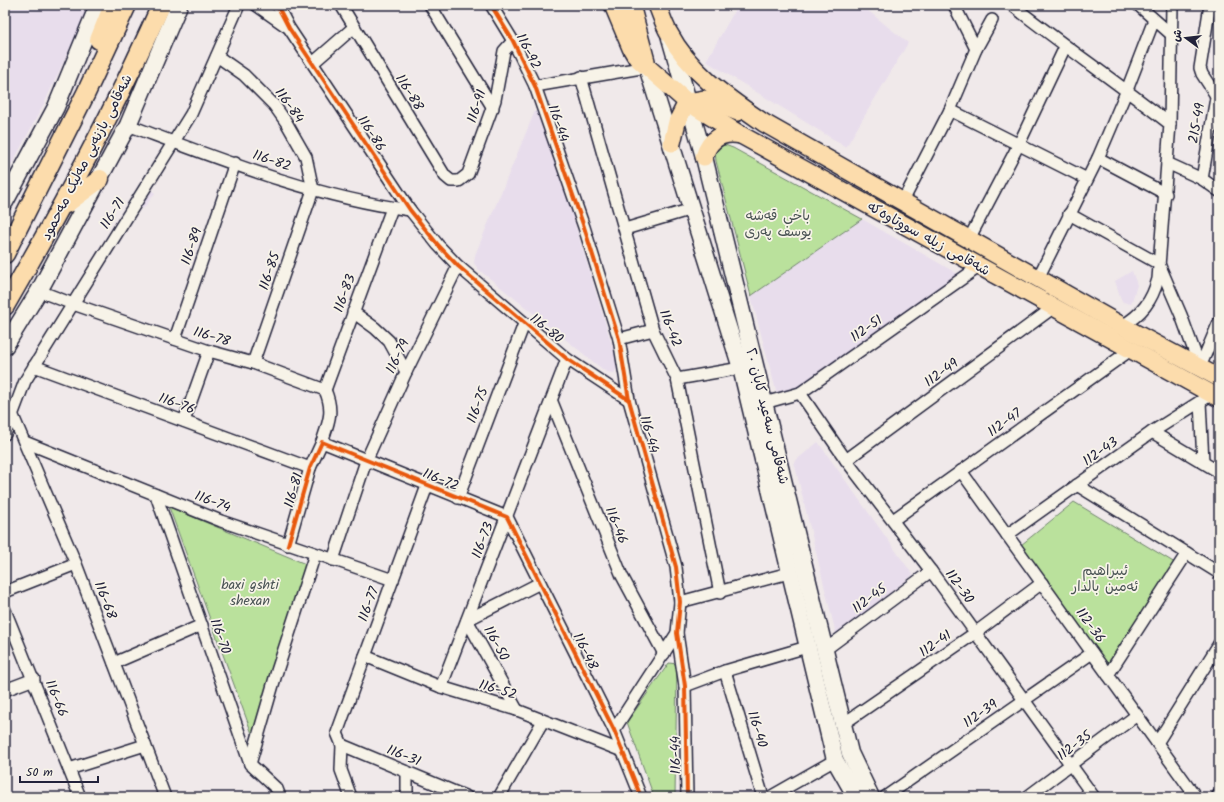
<svg xmlns="http://www.w3.org/2000/svg" width="1224" height="802" font-family="Kalam,'Playpen Sans Arabic',sans-serif">
	<style>
		.built { fill: #e8ddec }
		.green { fill: #bae19c; stroke: #6e826c }
		.lines { fill: none; stroke-linecap: round; stroke-linejoin: round }
		.minor-casing { stroke: #22223b; stroke-width: 14 }
		.secondary-casing { stroke: #22223b; stroke-width: 19 }
		.primary-casing { stroke: #22223b; stroke-width: 20 }
		.trunk-casing { stroke: #22223b; stroke-width: 21 }
		.minor { stroke: #f7f3e8; stroke-width: 11 }
		.secondary { stroke: #f7f3e8; stroke-width: 16 }
		.primary { stroke: #fcdcac; stroke-width: 17 }
		.trunk { stroke: #fcdcac; stroke-width: 18 }
		.cycleway-casing { stroke: #f7f3e8; stroke-width: 6 }
		.cycleway { stroke: #e8590c; stroke-width: 4 }
		.labels { text-anchor: middle; stroke-width: 3.5; stroke-linejoin: round; paint-order: stroke }
		.street-label { font-size: 14px; fill: #22223b; stroke: #f7f3e8 }
		.park-label { font-size: 14px; fill: #485253; stroke: #f7f3e8 }
	</style>
	<rect width="100%" height="100%" fill="#f0e9ea"/>
	<filter id="ink" filterUnits="userSpaceOnUse"><feTurbulence type="fractalNoise" baseFrequency=".025" numOctaves="2"/><feDisplacementMap in="SourceGraphic" scale="8" xChannelSelector="R" yChannelSelector="G"/><feConvolveMatrix kernelMatrix="1 2 1 2 8 2 1 2 1" color-interpolation-filters="sRGB"/></filter>
	<g filter="url(#ink)">
		<g class="built">
			<path d="M5,5H90L45,102L5,177Z"/>
			<path d="M738,5H861L908,43L846,147L706,61Z"/>
			<path d="M535,111L541,113L617,361V369L614,373L606,372L478,269L474,263L475,255Z"/>
			<path d="M142,184L155,193L143,209L130,199Z"/>
			<path d="M862,219L958,274L786,403L778,398L751,296Z"/>
			<path d="M1132,271L1137,285L1131,304L1123,302L1121,299L1115,281Z"/>
			<path d="M818,442L913,575L836,634L794,462Z"/>
		</g>
		<g class="green">
			<path d="M722,144L733,148L862,219L751,296L716,161L715,151Z"/>
			<path d="M1074,502L1175,563L1106,666L1021,545Z"/>
			<path d="M169,507L308,565L255,742Z"/>
			<path d="M669,663L677,664L675,797H654L627,722Z"/>
		</g>
		<g class="lines">
			<g class="minor-casing">
				<g id="minor">
					<path d="M256,5L286,26"/>
					<path d="M277,5L289,28L410,210L438,245L458,266L567,359L629,400"/>
					<path d="M341,5L445,176L451,181H459L468,174L495,100L504,51L513,41"/>
					<path d="M430,5L493,108"/>
					<path d="M491,5L513,41L535,86L584,227L619,339L629,400L676,567L680,602L677,633L685,686L687,797"/>
					<path d="M954,5L976,49"/>
					<path d="M1012,5C1064,46 1118,83 1170,124"/>
					<path d="M1138,5L1172,35"/>
					<path d="M217,56L244,75L274,105L286,122L306,157L313,190L253,363"/>
					<path d="M313,63L353,28"/>
					<path d="M581,77L653,330L677,379L720,593"/>
					<path d="M535,86L647,67"/>
					<path d="M950,110L1087,179"/>
					<path d="M128,125C219,159 313,197 410,210"/>
					<path d="M1098,158L1166,194"/>
					<path d="M1167,163L1202,179L1219,191"/>
					<path d="M1202,179L1216,98L1215,94L1202,74L1200,68L1210,5"/>
					<path d="M903,201L950,110L976,49L992,20"/>
					<path d="M1069,214L1159,264L1181,315L1200,367"/>
					<path d="M625,229L692,209"/>
					<path d="M969,239L1019,144L1065,47"/>
					<path d="M1038,278L1098,158L1127,90L1154,20"/>
					<path d="M39,291L73,304L209,351L253,363L325,390C334,411 329,421 322,442"/>
					<path d="M353,312L375,328L389,341L406,372"/>
					<path d="M1122,326C1142,314 1152,301 1158,279L1170,124L1172,5"/>
					<path d="M175,339L235,163"/>
					<path d="M619,339L653,330"/>
					<path d="M34,366L310,468"/>
					<path d="M1200,367L1219,322"/>
					<path d="M677,379L741,368"/>
					<path d="M325,390L392,208"/>
					<path d="M800,393L846,460L931,571L1094,797"/>
					<path d="M552,402L622,576L664,654"/>
					<path d="M1200,402L1203,462"/>
					<path d="M764,403L800,393L980,266"/>
					<path d="M13,416L76,564L165,797"/>
					<path d="M184,421L209,351"/>
					<path d="M1152,432L1219,472"/>
					<path d="M5,434L25,381L191,114L239,5"/>
					<path d="M25,442L221,521L393,580"/>
					<path d="M846,460L1054,307"/>
					<path d="M961,471L1196,797"/>
					<path d="M1077,485L1219,573"/>
					<path d="M427,486L337,733L342,745L467,797"/>
					<path d="M156,495L250,764L277,789L280,797"/>
					<path d="M458,498L524,324"/>
					<path d="M893,520L1132,349"/>
					<path d="M1007,535L1152,432L1212,394"/>
					<path d="M288,545L310,468L322,442L507,517L614,730L641,797"/>
					<path d="M333,560L366,461L406,372L458,266"/>
					<path d="M5,592L76,564"/>
					<path d="M680,602L789,573"/>
					<path d="M5,610L80,797"/>
					<path d="M826,649L931,571"/>
					<path d="M365,656L441,687L517,710L622,751"/>
					<path d="M114,663L202,625"/>
					<path d="M725,671L763,797"/>
					<path d="M1108,675L1187,553"/>
					<path d="M685,686L725,671L807,647"/>
					<path d="M441,687L567,359"/>
					<path d="M5,690L34,679"/>
					<path d="M517,710L467,620L540,583"/>
					<path d="M843,724L975,633L1042,583"/>
					<path d="M614,730L677,633"/>
					<path d="M1157,743L1219,644"/>
					<path d="M342,745L341,770L351,797"/>
					<path d="M250,764L277,671L315,554"/>
					<path d="M69,769L145,745"/>
					<path d="M407,772V797"/>
					<path d="M499,797L543,721"/>
					<path d="M770,797L835,760"/>
					<path d="M885,797L1092,653"/>
					<path d="M1027,797L1137,715"/>
					<path d="M1217,797L1219,794"/>
				</g>
			</g>
			<g class="secondary-casing">
				<g id="secondary">
					<path d="M670,38L704,157L850,753L871,797"/>
					<path d="M647,67L741,368L835,760L856,797"/>
					<path d="M5,202L56,107L98,5"/>
					<path d="M5,346L39,291L128,125L179,5"/>
				</g>
			</g>
			<g class="primary-casing">
				<g id="primary">
					<path d="M613,5L631,48L637,58L687,102L741,135L1219,398"/>
					<path d="M631,5L646,61"/>
					<path d="M657,5C661,14 664,25 669,33C690,73 728,98 764,123L1122,326L1219,378"/>
					<path d="M672,143L677,122L687,102L704,99L738,112"/>
					<path d="M704,157C709,139 723,131 741,135"/>
				</g>
			</g>
			<g class="trunk-casing">
				<g id="trunk">
					<path d="M99,40L113,5"/>
					<path d="M66,204L100,179"/>
					<path d="M5,254L86,93L127,5"/>
					<path d="M5,306C50,228 93,150 132,68C142,47 152,26 161,5"/>
				</g>
			</g>
			<use href="#minor" class="minor"/>
			<use href="#secondary" class="secondary"/>
			<use href="#primary" class="primary"/>
			<use href="#trunk" class="trunk"/>
			<g class="cycleway-casing">
				<g id="cycleway">
					<path d="M277,5L289,28L410,210L438,245L458,266L567,359L629,400"/>
					<path d="M491,5L513,41L535,86L584,227L619,339L629,400L676,567L680,602L677,633L685,686L687,797"/>
					<path d="M288,545L310,468L322,442L507,517L614,730L641,797"/>
				</g>
			</g>
			<use href="#cycleway" class="cycleway"/>
		</g>
	</g>
	<g class="labels">
		<g class="street-label">
			<text transform="translate(529 51) rotate(63)" y="5">116-92</text>
			<text transform="translate(410 92) rotate(58)" y="5">116-88</text>
			<text transform="translate(290 105) rotate(54)" y="5">116-84</text>
			<text transform="translate(476 106) rotate(-72)" y="5">116-91</text>
			<text transform="translate(559 123) rotate(71)" y="5">116-44</text>
			<text transform="translate(1196 123) rotate(-80)" y="5">215-49</text>
			<text transform="translate(372 133) rotate(57)" y="5">116-86</text>
			<text transform="translate(86 157) rotate(-63)" y="5">شەقامی بازنەیی مەلیک مەحمود</text>
			<text transform="translate(272 160) rotate(19)" y="5">116-82</text>
			<text transform="translate(112 213) rotate(-58)" y="5">116-71</text>
			<text transform="translate(929 238) rotate(29)" y="5">شەقامی زیلە سووتاوەکە</text>
			<text transform="translate(191 246) rotate(-71)" y="5">116-89</text>
			<text transform="translate(269 271) rotate(-71)" y="5">116-85</text>
			<text transform="translate(344 293) rotate(-70)" y="5">116-83</text>
			<text transform="translate(547 328) rotate(39)" y="5">116-80</text>
			<text transform="translate(671 328) rotate(69)" y="5">116-42</text>
			<text transform="translate(866 328) rotate(-35)" y="5">112-51</text>
			<text transform="translate(212 336) rotate(17)" y="5">116-78</text>
			<text transform="translate(397 356) rotate(-64)" y="5">116-79</text>
			<text transform="translate(941 372) rotate(-36)" y="5">112-49</text>
			<text transform="translate(177 403) rotate(20)" y="5">116-76</text>
			<text transform="translate(477 405) rotate(-69)" y="5">116-75</text>
			<text transform="translate(768 416) rotate(76)" y="5">شەقامی سەعید کابان ٢٠</text>
			<text transform="translate(1004 422) rotate(-36)" y="5">112-47</text>
			<text transform="translate(650 434) rotate(74)" y="5">116-44</text>
			<text transform="translate(1100 451) rotate(-35)" y="5">112-43</text>
			<text transform="translate(441 479) rotate(22)" y="5">116-72</text>
			<text transform="translate(293 490) rotate(-74)" y="5">116-81</text>
			<text transform="translate(213 501) rotate(21)" y="5">116-74</text>
			<text transform="translate(617 525) rotate(68)" y="5">116-46</text>
			<text transform="translate(482 540) rotate(-69)" y="5">116-73</text>
			<text transform="translate(960 586) rotate(54)" y="5">112-30</text>
			<text transform="translate(869 598) rotate(-37)" y="5">112-45</text>
			<text transform="translate(106 600) rotate(69)" y="5">116-68</text>
			<text transform="translate(368 604) rotate(-70)" y="5">116-77</text>
			<text transform="translate(1091 625) rotate(54)" y="5">112-36</text>
			<text transform="translate(221 636) rotate(71)" y="5">116-70</text>
			<text transform="translate(497 643) rotate(61)" y="5">116-50</text>
			<text transform="translate(935 643) rotate(-35)" y="5">112-41</text>
			<text transform="translate(586 651) rotate(63)" y="5">116-48</text>
			<text transform="translate(498 689) rotate(17)" y="5">116-52</text>
			<text transform="translate(57 698) rotate(68)" y="5">116-66</text>
			<text transform="translate(980 713) rotate(-35)" y="5">112-39</text>
			<text transform="translate(758 729) rotate(73)" y="5">116-40</text>
			<text transform="translate(1074 745) rotate(-37)" y="5">112-35</text>
			<text transform="translate(404 755) rotate(22)" y="5">116-31</text>
			<text transform="translate(675 755) rotate(-91)" y="5">116-44</text>
		</g>
		<g class="park-label">
			<text x="778" y="220">باخی قەشە<tspan x="778" dy="16">یوسف پەری</tspan></text>
			<text x="1105" y="575">ئیبراهیم<tspan x="1105" dy="16">ئەمین بالدار</tspan></text>
			<text x="250" y="589">baxi gshti<tspan x="250" dy="16">shexan</tspan></text>
		</g>
	</g>
	<rect width="1224" height="802" fill="none" stroke="#f7f3e8" stroke-width="20"/>
	<rect x="10" y="10" width="1204" height="782" fill="none" stroke="#22223b" stroke-width="1.5" filter="url(#ink)"/>
	<g transform="translate(1186 38) rotate(285)" stroke="#f7f3e8" stroke-width="3" paint-order="stroke">
	<path d="M0-3L7 15L0 10L-7 15Z" fill="#22223b"/>
	<text y="-6" font-size="11" font-weight="bold" text-anchor="middle" fill="#22223b">ش</text>
	</g>
	<path d="M20 776v6h78v-6" fill="none" stroke="#22223b" stroke-width="2"/>
	<text x="26" y="776" font-size="12" fill="#22223b" stroke="#f7f3e8" stroke-width="3" paint-order="stroke">50 m</text>
</svg>
